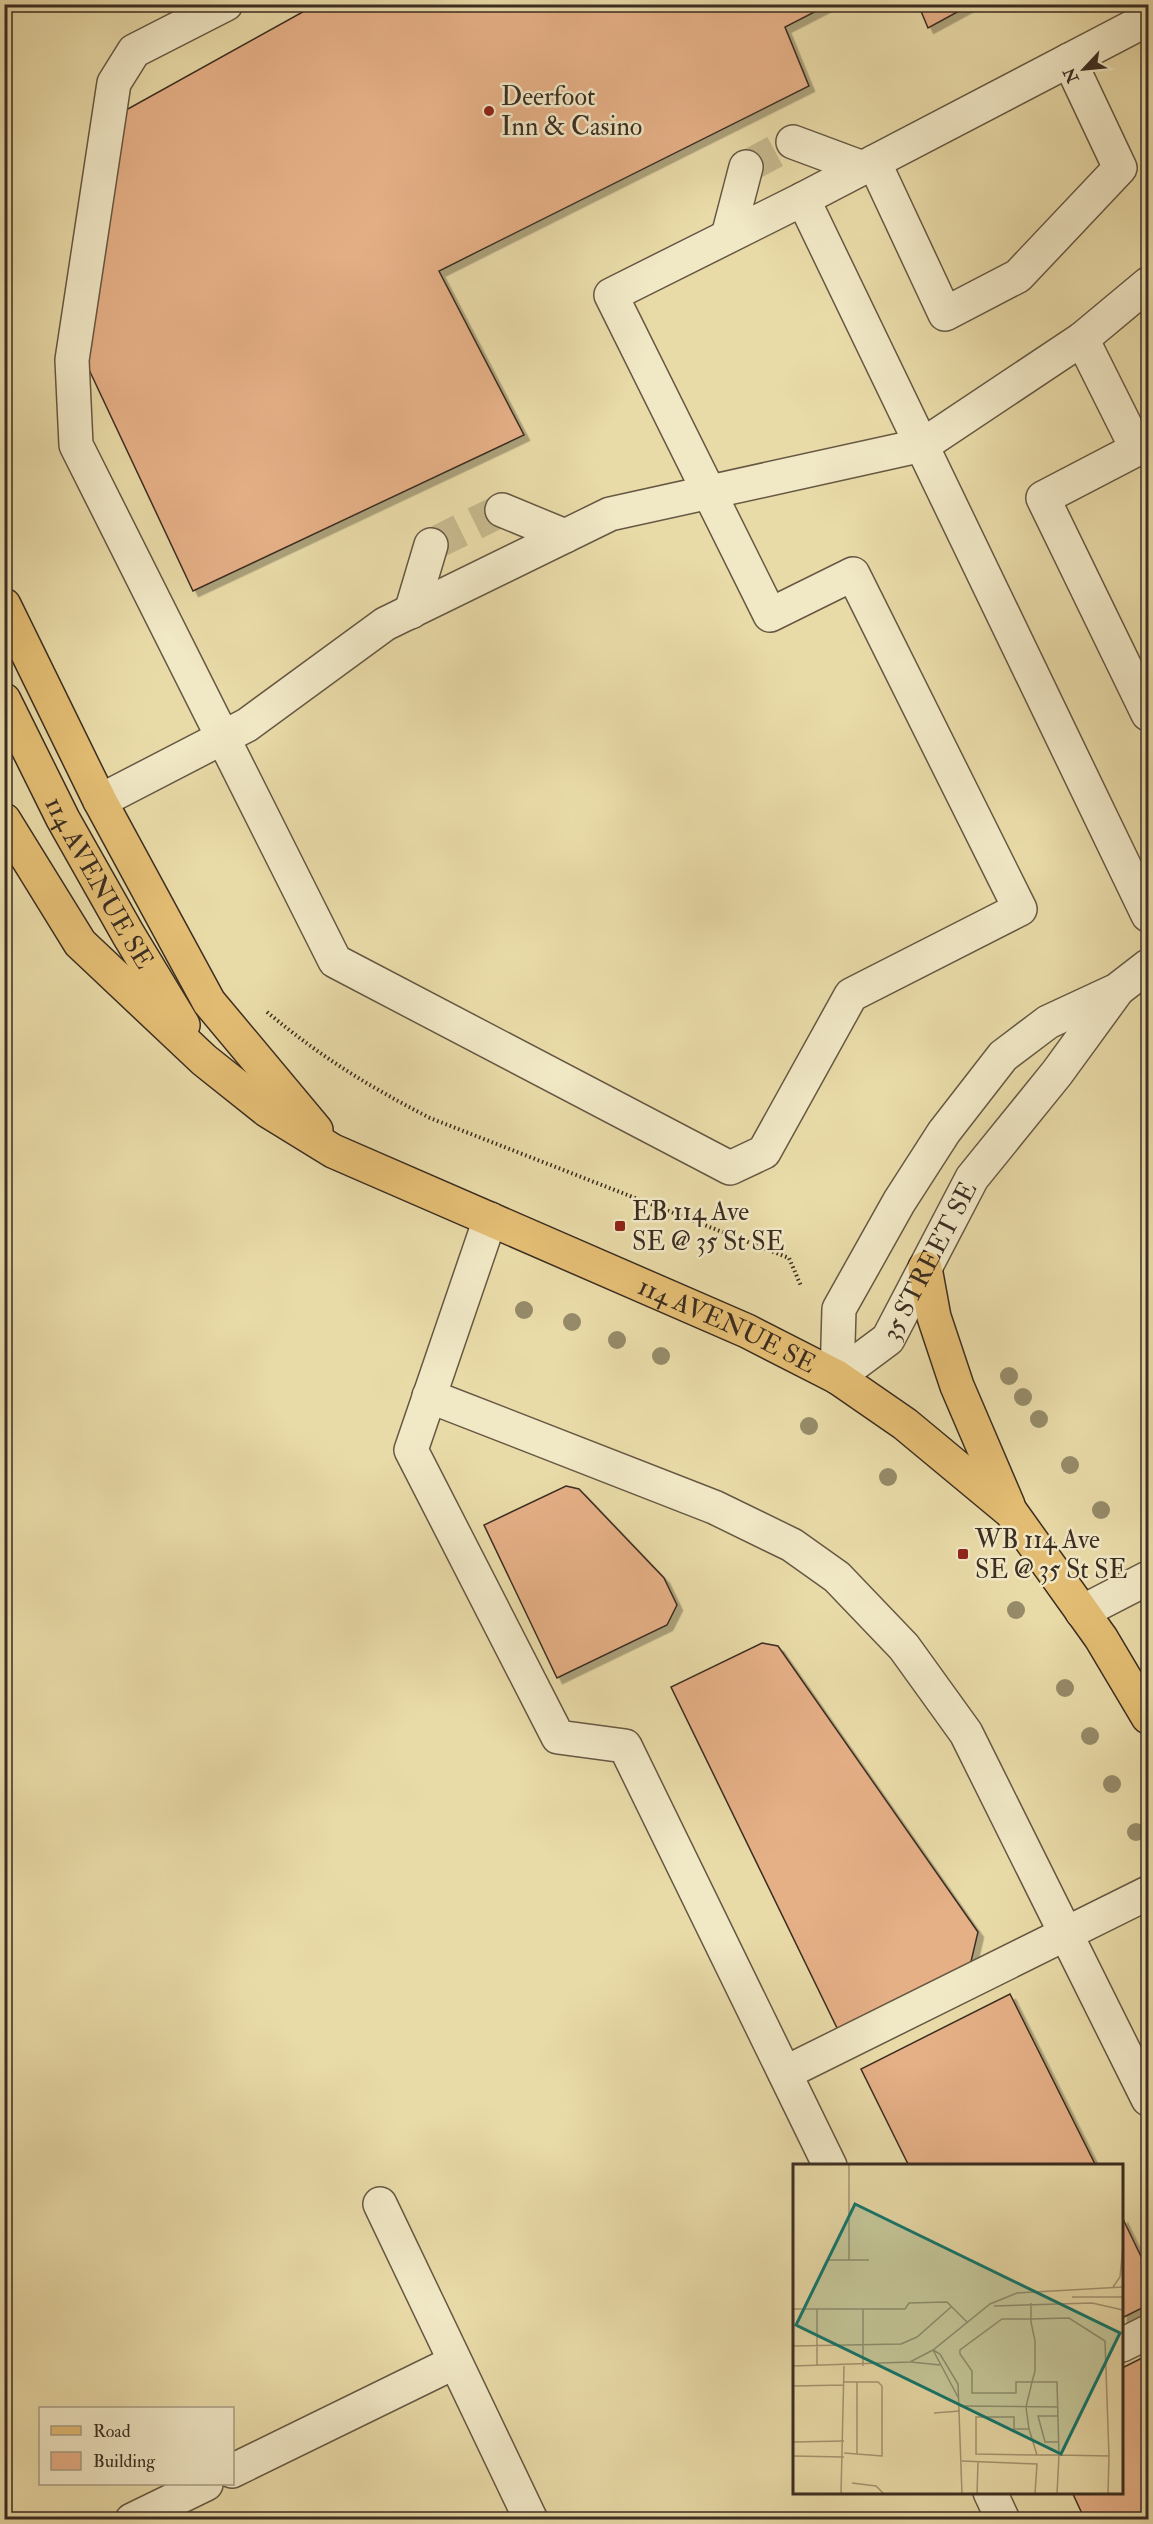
<svg xmlns="http://www.w3.org/2000/svg" width="1153" height="2524" font-family="'IM FELL Double Pica',serif">
	<style>
		.building { fill: #e6b087; stroke: #3b2d21; stroke-width: 1.5; filter: url(#shadow) }
		.lines { fill: none; stroke-linecap: round; stroke-linejoin: round }
		.minor-tunnel { stroke: #c6b88d; stroke-width: 33; stroke-dasharray: 33 16; stroke-linecap: butt }
		.minor-casing { stroke: #665843; stroke-width: 36 }
		.major-casing { stroke: #3b2d21; stroke-width: 36 }
		.path { stroke: #3b2d21; stroke-width: 4; stroke-dasharray: 1.5 3; stroke-linecap: butt }
		.minor { stroke: #f1e8c6; stroke-width: 33 }
		.major { stroke: #e4be74; stroke-width: 33 }
		.tree { fill: #968b69 }
		.poi-dot { fill: #8f2418; stroke: #f1e8c6; stroke-width: 2 }
		.labels { text-anchor: middle; stroke-width: 5; stroke-linejoin: round; paint-order: stroke }
		.poi-label { font-size: 26px; fill: #3b2d21; stroke: #f1e8c6; text-anchor: start }
		.street-label { font-size: 26px; fill: #3b2d21; stroke: #f1e8c6 }
		.inset-road { fill: none; stroke: #a39572; stroke-width: 1.5 }
		.view { fill: #0f766e; fill-opacity: 0.15; stroke: #0f766e; stroke-width: 3 }
		.inset-edge { fill: none; stroke: #3b2d21; stroke-width: 3 }
	</style>
	<defs>
		<filter id="shadow"><feDropShadow dx="5.5" dy="5.5" stdDeviation="0" flood-color="#0004"/></filter>
	</defs>
	<rect width="100%" height="100%" fill="#e9dba8"/>
	<filter id="stains"><feTurbulence type="fractalNoise" baseFrequency=".00333" numOctaves="4"/><feColorMatrix values="0 0 0 0 .2 0 0 0 0 .09 0 0 0 0 .02 0 0 0 .5 -.17"/></filter>
	<radialGradient id="worn" r=".72"><stop offset=".6" stop-color="#630" stop-opacity="0"/><stop offset="1" stop-color="#630" stop-opacity=".3"/></radialGradient>
	<g class="building">
		<path d="M317,4H830L785,27L809,86L439,271L524,435L193,591L84,359L117,115Z"/>
		<path d="M918,4H972L928,28Z"/>
		<path d="M566,1486L579,1489L664,1578L677,1605L667,1625L557,1678L484,1525Z"/>
		<path d="M762,1643L778,1646L978,1932L970,1966L838,2030L671,1687Z"/>
		<path d="M1010,1994L1096,2166H909L861,2069Z"/>
		<path d="M1122,2217L1148,2271V2305L1122,2318Z"/>
		<path d="M1148,2355V2520H1085L1072,2492H1122V2368Z"/>
	</g>
	<g class="lines">
		<g class="minor-tunnel">
			<path d="M746,167L793,142"/>
			<path d="M431,545L502,510"/>
		</g>
		<g class="minor-casing">
			<g id="minor">
				<path d="M226,4L134,51L114,83L72,360L76,445L335,961L730,1168L764,1152L851,995L1020,909L853,574L770,615L611,295L803,199L1148,19"/>
				<path d="M793,142L863,168"/>
				<path d="M874,162L945,314L1018,276L1120,168L1069,60"/>
				<path d="M803,199L1148,915"/>
				<path d="M728,236L746,167"/>
				<path d="M1082,339L1137,449L1043,498L1148,714"/>
				<path d="M502,510L565,536"/>
				<path d="M411,612L431,545"/>
				<path d="M100,801L247,725L385,624L610,514L923,445L1082,339L1148,284"/>
				<path d="M490,1219L411,1450L558,1737L625,1746L830,2166"/>
				<path d="M837,1377L839,1309L899,1202L944,1132L1003,1056L1048,1022L1117,990L1148,966"/>
				<path id="s1" d="M837,1377L888,1339L972,1178L1057,1073L1116,992"/>
				<path d="M429,1396L714,1507L792,1545L837,1577L904,1647L966,1733L1148,2099"/>
				<path d="M1082,1612L1148,1578"/>
				<path d="M785,2073L1148,1893"/>
				<path d="M380,2204L531,2520"/>
				<path d="M1122,2345L1148,2332"/>
				<path d="M232,2471L455,2362"/>
				<path d="M990,2492L1003,2520"/>
				<path d="M132,2520L206,2484"/>
			</g>
		</g>
		<g class="major-casing">
			<g id="major">
				<path d="M4,605L100,801L209,1002L316,1130"/>
				<path id="s2" d="M4,700L63,819L128,934L183,1025"/>
				<path id="s3" d="M4,820L80,943L204,1060L268,1111L333,1151L747,1331L837,1377L905,1424L1011,1512L1101,1638L1148,1717"/>
				<path d="M925,1268L934,1317L957,1386L1008,1505"/>
			</g>
		</g>
		<path class="path" d="M267,1012C321,1057 368,1086 430,1118L789,1258L801,1286"/>
		<use href="#minor" class="minor"/>
		<use href="#major" class="major"/>
	</g>
	<g class="tree">
		<circle cx="524" cy="1310" r="9"/>
		<circle cx="572" cy="1322" r="9"/>
		<circle cx="617" cy="1340" r="9"/>
		<circle cx="661" cy="1356" r="9"/>
		<circle cx="1009" cy="1376" r="9"/>
		<circle cx="1023" cy="1397" r="9"/>
		<circle cx="1039" cy="1419" r="9"/>
		<circle cx="809" cy="1426" r="9"/>
		<circle cx="1070" cy="1465" r="9"/>
		<circle cx="888" cy="1477" r="9"/>
		<circle cx="1101" cy="1510" r="9"/>
		<circle cx="1016" cy="1610" r="9"/>
		<circle cx="1065" cy="1688" r="9"/>
		<circle cx="1090" cy="1736" r="9"/>
		<circle cx="1112" cy="1784" r="9"/>
		<circle cx="1136" cy="1832" r="9"/>
	</g>
	<g class="poi-dot">
		<circle cx="489" cy="111" r="6"/>
		<rect x="614" y="1220" width="12" height="12" rx="3"/>
		<rect x="957" y="1548" width="12" height="12" rx="3"/>
	</g>
	<g class="labels">
		<g class="poi-label">
			<text x="501" y="105">Deerfoot<tspan x="501" dy="30">Inn &amp; Casino</tspan></text>
			<text x="632" y="1220">EB 114 Ave<tspan x="632" dy="30">SE @ 35 St SE</tspan></text>
			<text x="975" y="1548">WB 114 Ave<tspan x="975" dy="30">SE @ 35 St SE</tspan></text>
		</g>
		<g class="street-label">
			<text dy="9" stroke="none"><textPath href="#s2" startOffset="206">114 AVENUE SE</textPath></text>
			<text dy="9" stroke="none"><textPath href="#s1" startOffset="152">35 STREET SE</textPath></text>
			<text dy="9" stroke="none"><textPath href="#s3" startOffset="904">114 AVENUE SE</textPath></text>
		</g>
	</g>
	<g transform="translate(793 2164)">
		<rect width="330" height="330" fill="#e9dba8"/>
		<path class="inset-road" d="M35,96H76M56,96V0M320,123L327,113L330,82M279,133H330M238,139V158L242,177V207L239,218L233,243L236,265L244,291H266L264,218H223V229H179V207L167,190V186L209,155H238L276,154L312,177L316,292L266,291L264,330M201,142L299,139L330,146M0,145H112L116,139L154,138L174,158M24,145V202M70,145V202M0,182L108,180L124,173L158,143M140,186L147,190L165,220L169,330M140,186L166,235M118,198L147,201M0,202L117,198L140,186L197,140L224,129L330,123M51,218H85L89,222V292L51,289M0,222L51,221M167,242L265,243M141,249L167,247M265,252H245L252,278H266M236,265H221V253H183V290L244,291M0,278L51,277M64,290V218M0,292L51,293M169,297L244,300L242,330M59,319L83,322L91,330M48,330L51,202M184,330L185,298M315,330L316,292"/>
		<path class="view" d="M62,40L327,169L268,290L3,161Z"/>
		<rect width="330" height="330" class="inset-edge"/>
	</g>
	<rect width="1153" height="2524" fill="none" stroke="#e9dba8" stroke-width="24"/>
	<rect x="6" y="6" width="1141" height="2512" fill="none" stroke="#3b2d21" stroke-width="3"/>
	<rect x="12" y="12" width="1129" height="2500" fill="none" stroke="#3b2d21" stroke-width="1.5"/>
	<rect x="39" y="2407" width="195" height="78" fill="#f1e8c6" stroke="#a89d84" stroke-width="1.5"/>
	<rect x="51" y="2426" width="30" height="9" fill="#e4be74" stroke="#a89d84" stroke-width="1.5"/>
	<text x="93" y="2437" font-size="18" fill="#3b2d21">Road</text>
	<rect x="51" y="2452" width="30" height="18" fill="#e6b087" stroke="#a89d84" stroke-width="1.5"/>
	<text x="93" y="2467" font-size="18" fill="#3b2d21">Building</text>
	<g transform="translate(1084 69) rotate(244)" stroke="#f1e8c6" stroke-width="4.5" paint-order="stroke">
	<path d="M0-4.5L10 22L0 15L-10 22Z" fill="#3b2d21"/>
	<text y="-9" font-size="16" font-weight="bold" text-anchor="middle" fill="#3b2d21">N</text>
	</g>
	<rect width="100%" height="100%" filter="url(#stains)"/>
	<rect width="100%" height="100%" fill="url(#worn)"/>
</svg>
